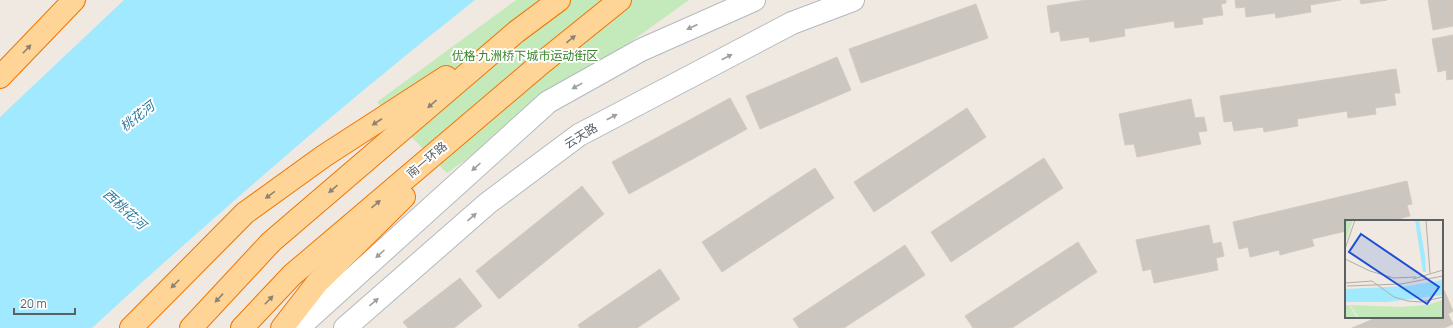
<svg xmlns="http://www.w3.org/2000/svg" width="1453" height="328" font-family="Manrope,'Noto Sans SC',sans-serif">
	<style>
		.green { fill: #c4e9ba }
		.water { fill: #a1e9ff }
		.building { fill: #ccc6c0; stroke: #d4c9bf }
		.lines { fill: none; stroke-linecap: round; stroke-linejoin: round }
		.secondary-casing { stroke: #b3b9be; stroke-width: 24 }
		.trunk-casing { stroke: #f07500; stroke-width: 24 }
		.secondary { stroke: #fff; stroke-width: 22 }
		.trunk { stroke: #ffd497; stroke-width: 22 }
		.oneway { fill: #9ca0a2 }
		.oneway2 { fill: #8c8373 }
		.labels { text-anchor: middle; stroke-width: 4; stroke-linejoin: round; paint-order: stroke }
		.park-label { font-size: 12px; fill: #38822a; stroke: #fff }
		.street-label { font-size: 12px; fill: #5a6064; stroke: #fff }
		.water-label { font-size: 13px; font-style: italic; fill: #2d7ca0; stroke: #fff }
		.inset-road { fill: none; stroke: #afaeab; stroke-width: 1 }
		.view { fill: #1d4ed8; fill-opacity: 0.15; stroke: #1d4ed8; stroke-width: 2 }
		.inset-edge { fill: none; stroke: #5a6064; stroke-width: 2 }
	</style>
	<rect width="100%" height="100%" fill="#efe9e1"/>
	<path class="green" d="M516,0H689L447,173L377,102Z"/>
	<path class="water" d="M124,0H475C343,104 216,214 92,328H0V117Z"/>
	<g class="building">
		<path d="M1086,0H1226V3L1221,4L1223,15L1202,18L1203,24L1175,28L1174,21L1124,29L1125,36L1090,42L1089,37L1061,41L1059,31L1051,33L1047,6Z"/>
		<path d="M1235,0H1341L1310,5L1311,12L1276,18L1275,13L1246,17L1245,7L1236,8Z"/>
		<path d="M1360,0H1387L1361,4Z"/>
		<path d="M1428,0H1453V26L1433,30Z"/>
		<path d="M976,4L988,38L861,83L849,49Z"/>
		<path d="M1453,35V79L1447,80L1446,70L1438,72L1432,39Z"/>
		<path d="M837,57L851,90L760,129L746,96Z"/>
		<path d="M1396,69L1400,93H1394L1396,105L1375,108L1376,114L1348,118L1347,111L1297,119L1298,126L1264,132L1263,127L1234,131L1232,121L1224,122L1220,96Z"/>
		<path d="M730,98L747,129L629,194L612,162Z"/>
		<path d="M1191,99L1195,118L1204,117L1207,131L1198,132L1201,144L1137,157L1134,144L1125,145L1119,114Z"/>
		<path d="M967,108L986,137L874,212L854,182Z"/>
		<path d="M1044,158L1063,188L951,262L931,232Z"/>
		<path d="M815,168L834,198L722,272L702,242Z"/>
		<path d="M1407,181L1412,204L1407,205L1410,216L1391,221H1346V231L1312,239L1314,246L1280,255L1279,250L1250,257L1248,247L1239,249L1233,222Z"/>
		<path d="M582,186L604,214L499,299L476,271Z"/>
		<path d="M1209,225L1213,244L1221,242L1224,256L1216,258L1218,270L1154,283L1151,269L1143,271L1136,240Z"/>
		<path d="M1078,242L1097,272L1012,328H973L965,316Z"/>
		<path d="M905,245L925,275L844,328H799L793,319Z"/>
		<path d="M660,269L680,299L637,328H580L578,325Z"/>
		<path d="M460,278L482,306L454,328H408L403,322Z"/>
		<path d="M1442,290H1444L1453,311L1448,314L1453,324L1444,328H1352L1378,317H1442Z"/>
	</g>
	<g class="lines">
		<g class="secondary-casing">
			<g id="secondary">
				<path d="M298,328L548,102L641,50L754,0"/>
				<path d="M345,328L488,203L579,135L792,23L853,0"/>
			</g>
		</g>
		<g class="trunk-casing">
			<g id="trunk">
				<path d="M0,77L74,0"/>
				<path d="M131,328L245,213L324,156L446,77"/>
				<path d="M191,328L271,242L516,32L559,0"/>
				<path d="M242,328L292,275L538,66L620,0"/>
				<path d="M282,328L317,283L404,197"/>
			</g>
		</g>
		<use href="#secondary" class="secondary"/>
		<use href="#trunk" class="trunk"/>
	</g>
	<defs><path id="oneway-solid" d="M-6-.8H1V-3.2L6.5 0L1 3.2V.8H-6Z"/></defs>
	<g class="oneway">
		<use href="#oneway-solid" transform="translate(692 27) rotate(156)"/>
		<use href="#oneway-solid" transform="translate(727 57) rotate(-28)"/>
		<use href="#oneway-solid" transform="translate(577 86) rotate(151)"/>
		<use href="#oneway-solid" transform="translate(612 117) rotate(-28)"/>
		<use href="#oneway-solid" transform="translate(476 167) rotate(138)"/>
		<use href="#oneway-solid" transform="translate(472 217) rotate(-41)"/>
		<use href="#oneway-solid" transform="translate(380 254) rotate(138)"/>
		<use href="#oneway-solid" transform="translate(374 302) rotate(-41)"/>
	</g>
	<g class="oneway2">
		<use href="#oneway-solid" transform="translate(571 39) rotate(-39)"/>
		<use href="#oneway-solid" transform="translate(27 49) rotate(-46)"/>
		<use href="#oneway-solid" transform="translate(432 104) rotate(139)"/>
		<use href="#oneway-solid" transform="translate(377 122) rotate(147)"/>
		<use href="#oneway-solid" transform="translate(333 189) rotate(139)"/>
		<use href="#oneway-solid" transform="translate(270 195) rotate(144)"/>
		<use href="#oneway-solid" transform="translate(376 204) rotate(-40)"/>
		<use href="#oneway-solid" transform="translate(175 284) rotate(135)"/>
		<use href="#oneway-solid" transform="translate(219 298) rotate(133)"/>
		<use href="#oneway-solid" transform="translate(269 300) rotate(-46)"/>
	</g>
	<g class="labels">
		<g class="park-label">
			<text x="525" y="60">优格·九洲桥下城市运动街区</text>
		</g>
		<g class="street-label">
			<text transform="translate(581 136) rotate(-32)" y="4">云天路</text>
			<text transform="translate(427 160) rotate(-40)" y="4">南一环路</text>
		</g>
		<g class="water-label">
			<text transform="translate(137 116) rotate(-38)" y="5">桃花河</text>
			<text transform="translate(125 209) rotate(42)" y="5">西桃花河</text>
		</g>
	</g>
	<g transform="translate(1345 220)">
		<rect width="98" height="98" fill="#efe9e1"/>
		<path d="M0,0H8L0,23ZM98,80V98H14L5,85L56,87L82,85ZM0,85H4L12,98H0Z" fill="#c4e9ba"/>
		<path d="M70,0H74L80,36L81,52H78ZM98,60V75L42,82H0V69L63,66Z" fill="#a1e9ff"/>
		<path class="inset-road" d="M81,0L85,53M0,29L10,0M0,39L25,51M25,51L49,58L71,57M68,59L98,50M0,63L27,61L49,77L63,81L76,82L98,77M2,66L56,64L98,56"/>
		<path class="view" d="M16,14L94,67L82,84L4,32Z"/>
		<rect width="98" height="98" class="inset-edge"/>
	</g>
	<path d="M14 308v6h61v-6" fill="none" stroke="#5a6064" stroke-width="2"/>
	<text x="20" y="308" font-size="12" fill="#5a6064" stroke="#ffffff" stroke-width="3" paint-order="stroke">20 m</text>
</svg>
